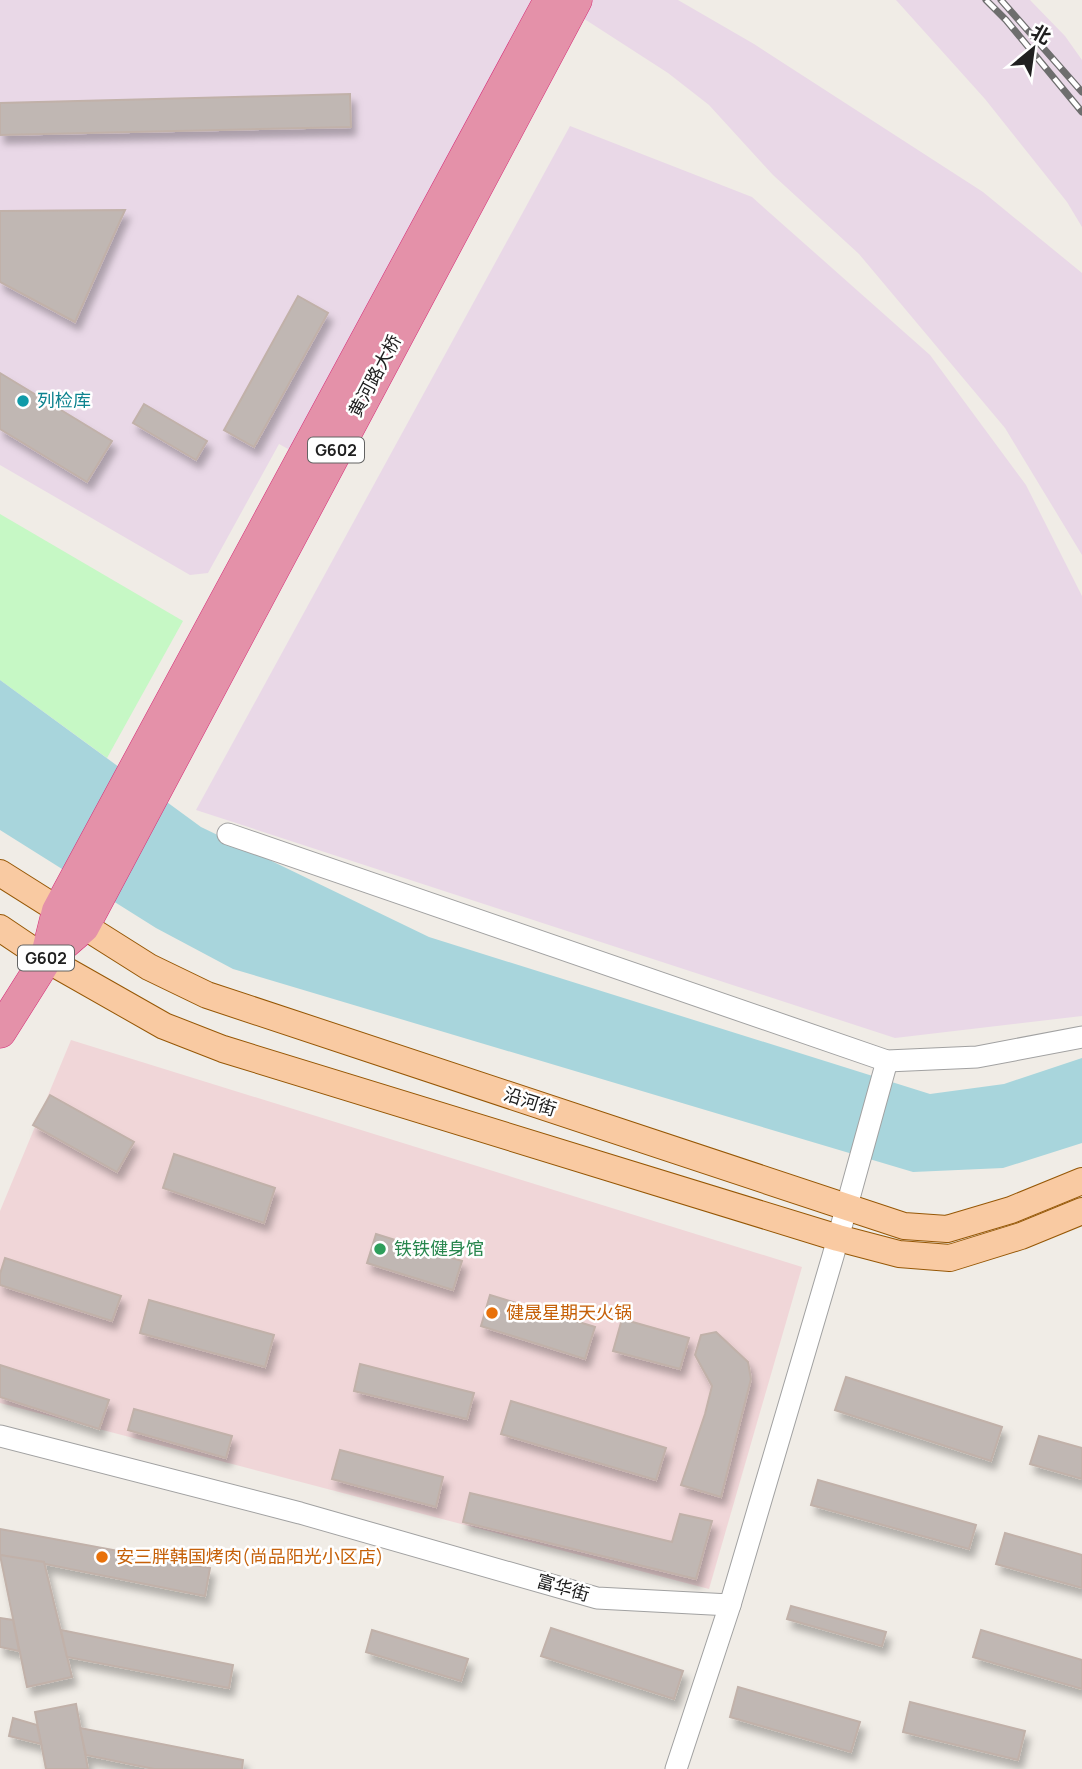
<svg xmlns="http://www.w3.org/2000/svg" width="1082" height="1769" font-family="Manrope,'Noto Sans SC',sans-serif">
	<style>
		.commercial { fill: #f0d6d8 }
		.industrial { fill: #e9d8e7 }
		.park { fill: #c6f8c5 }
		.water { fill: #a8d5dc }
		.building { fill: #c0b7b3; stroke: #c1b1a9; stroke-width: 2; filter: url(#shadow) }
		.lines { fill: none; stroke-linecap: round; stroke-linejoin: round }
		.minor-casing { stroke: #a1a1a1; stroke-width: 23 }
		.major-casing { stroke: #965705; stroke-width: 28 }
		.highway-casing { stroke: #d52c77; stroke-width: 33 }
		.minor { stroke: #fff; stroke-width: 21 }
		.major { stroke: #f9caa2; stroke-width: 26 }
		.highway { stroke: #e491a9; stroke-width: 32 }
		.rail-casing { stroke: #6e6e6e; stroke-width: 7 }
		.rail { stroke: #fff; stroke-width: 4.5; stroke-dasharray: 13; stroke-linecap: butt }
		.culture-dot { fill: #0f9aa8; stroke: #fff; stroke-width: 2.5 }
		.leisure-dot { fill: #2e9e5b; stroke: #fff; stroke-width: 2.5 }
		.food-dot { fill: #e8710a; stroke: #fff; stroke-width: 2.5 }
		.labels { text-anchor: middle; stroke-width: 5; stroke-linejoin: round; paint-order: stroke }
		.shield { fill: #fff; stroke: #636363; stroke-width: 2 }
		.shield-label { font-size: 16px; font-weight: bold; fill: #202020 }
		.street-label { font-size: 18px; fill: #202020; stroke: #fff }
		.culture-label { font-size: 18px; fill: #0d838f; stroke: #fff; text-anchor: start }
		.leisure-label { font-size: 18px; fill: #27864d; stroke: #fff; text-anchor: start }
		.food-label { font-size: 18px; fill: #c56008; stroke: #fff; text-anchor: start }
	</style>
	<defs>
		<filter id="shadow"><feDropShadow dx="4.5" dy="8" stdDeviation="3.5" flood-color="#0004"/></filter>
	</defs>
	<rect width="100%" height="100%" fill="#f0ece6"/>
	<path class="commercial" d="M71,1040L802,1267L709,1589L0,1403V1211Z"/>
	<g class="industrial">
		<path d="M0,0H543L299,455L279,444L208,573L190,575L0,465Z"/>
		<path d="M555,0H678L754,44L983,192L1082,273V555L1005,428L859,254L773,175L709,105L668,73Z"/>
		<path d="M896,0H1030L1065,36L1082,60V227L1067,202L985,99Z"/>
		<path d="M570,126L752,197L930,355L1026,485L1082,596V1016L895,1038L196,810Z"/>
	</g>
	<path class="park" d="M0,514L183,621L107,758L0,680Z"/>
	<path class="water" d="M0,680L201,827L429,937L930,1094L1004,1084L1082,1058V1143L1003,1168L913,1172L233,969L156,928L0,830Z"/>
	<g class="building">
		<path d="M350,94L351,127L0,135V103Z"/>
		<path d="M125,210L75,322L0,282V211Z"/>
		<path d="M298,296L328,313L254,447L224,430Z"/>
		<path d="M0,373L112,441L87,482L0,429Z"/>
		<path d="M144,404L207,441L196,460L133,423Z"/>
		<path d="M50,1095L134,1142L117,1172L33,1125Z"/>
		<path d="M174,1154L275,1188L264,1223L163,1188Z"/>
		<path d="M376,1234L462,1261L453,1290L367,1263Z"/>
		<path d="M5,1258L121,1296L112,1321L0,1285V1274Z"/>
		<path d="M490,1295L595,1327L585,1359L481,1326Z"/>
		<path d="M149,1300L274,1335L265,1367L140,1333Z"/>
		<path d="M622,1319L689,1338L680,1369L613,1351Z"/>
		<path d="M716,1332L748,1362L751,1379L721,1497L681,1485L705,1414L712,1386L695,1355L701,1335Z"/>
		<path d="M360,1364L474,1393L467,1419L354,1391Z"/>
		<path d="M0,1365L109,1400L99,1429L0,1397Z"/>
		<path d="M846,1377L1002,1427L991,1461L835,1410Z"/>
		<path d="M511,1401L666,1448L656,1480L501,1434Z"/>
		<path d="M134,1409L232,1436L226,1458L128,1430Z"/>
		<path d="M1039,1436L1082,1448V1479L1030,1464Z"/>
		<path d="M340,1450L443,1477L436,1507L332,1479Z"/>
		<path d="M818,1480L976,1525L969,1549L811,1505Z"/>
		<path d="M470,1493L672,1542L680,1514L712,1521L696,1579L463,1522Z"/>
		<path d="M0,1529L210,1568L205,1596L0,1555Z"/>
		<path d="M1005,1533L1082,1555V1588L996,1564Z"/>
		<path d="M0,1555L44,1562L72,1677L27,1687Z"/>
		<path d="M791,1606L886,1632L882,1646L787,1619Z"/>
		<path d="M0,1618L13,1620L19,1651L0,1647Z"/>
		<path d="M551,1628L683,1671L674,1699L541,1656Z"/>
		<path d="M61,1630L233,1665L229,1688L67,1657Z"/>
		<path d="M372,1630L468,1659L461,1681L366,1652Z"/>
		<path d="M981,1630L1082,1660V1689L973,1657Z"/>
		<path d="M738,1687L860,1722L851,1752L730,1717Z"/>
		<path d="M910,1702L1025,1731L1018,1760L903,1732Z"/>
		<path d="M76,1704L88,1769H46L35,1712Z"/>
		<path d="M13,1718L37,1725L41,1744L9,1736Z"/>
		<path d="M80,1728L243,1760L242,1769H154L86,1755Z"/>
	</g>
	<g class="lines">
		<g class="minor-casing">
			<g id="minor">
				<path d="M228,834L887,1061L977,1057L1082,1037"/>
				<path d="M0,1436L300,1513L597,1598L730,1605L833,1256L887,1061"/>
				<path d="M676,1769L730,1605"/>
			</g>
		</g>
		<g class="major-casing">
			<g id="major">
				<path d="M0,873L149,967L207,995L904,1226L947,1229L1011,1210L1082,1181"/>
				<path d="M0,928L46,959L164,1026L223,1049L838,1238L899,1254L950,1258L1021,1236L1082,1211"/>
			</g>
		</g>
		<g class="highway-casing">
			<g id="highway">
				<path d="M550,0L58,911L46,959L83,927L576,0"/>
				<path d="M0,1032L46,959"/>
			</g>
		</g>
		<use href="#minor" class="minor"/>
		<use href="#major" class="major"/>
		<use href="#highway" class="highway"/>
		<g class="rail-casing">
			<g id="rail">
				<path d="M986,0L1006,20L1082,112"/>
				<path d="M1001,0L1082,92"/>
			</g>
		</g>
		<use href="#rail" class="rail"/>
	</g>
	<circle class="culture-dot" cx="23" cy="401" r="7"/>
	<circle class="leisure-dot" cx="380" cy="1249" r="7"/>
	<g class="food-dot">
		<circle cx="492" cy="1313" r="7"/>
		<circle cx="102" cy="1557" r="7"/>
	</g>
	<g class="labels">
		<g class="shield">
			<rect x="308" y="437.5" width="56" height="25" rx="5"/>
			<rect x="18" y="945.5" width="56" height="25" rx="5"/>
		</g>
		<g class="shield-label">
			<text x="336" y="456">G602</text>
			<text x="46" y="964">G602</text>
		</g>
		<g class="street-label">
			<text transform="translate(375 376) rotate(-62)" y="6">黄河路大桥</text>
			<text transform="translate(530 1102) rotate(18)" y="6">沿河街</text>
			<text transform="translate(563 1588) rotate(16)" y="6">富华街</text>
		</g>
		<g class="culture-label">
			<text x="37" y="407">列检库</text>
		</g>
		<g class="leisure-label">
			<text x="394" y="1255">铁铁健身馆</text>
		</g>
		<g class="food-label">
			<text x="506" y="1319">健晟星期天火锅</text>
			<text x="116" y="1563">安三胖韩国烤肉(尚品阳光小区店)</text>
		</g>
	</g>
	<g transform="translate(1033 49) rotate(29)" stroke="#ffffff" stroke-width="5" paint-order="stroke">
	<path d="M0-5L12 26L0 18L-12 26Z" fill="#202020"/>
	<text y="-10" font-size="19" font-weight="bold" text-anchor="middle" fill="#202020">北</text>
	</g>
</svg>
